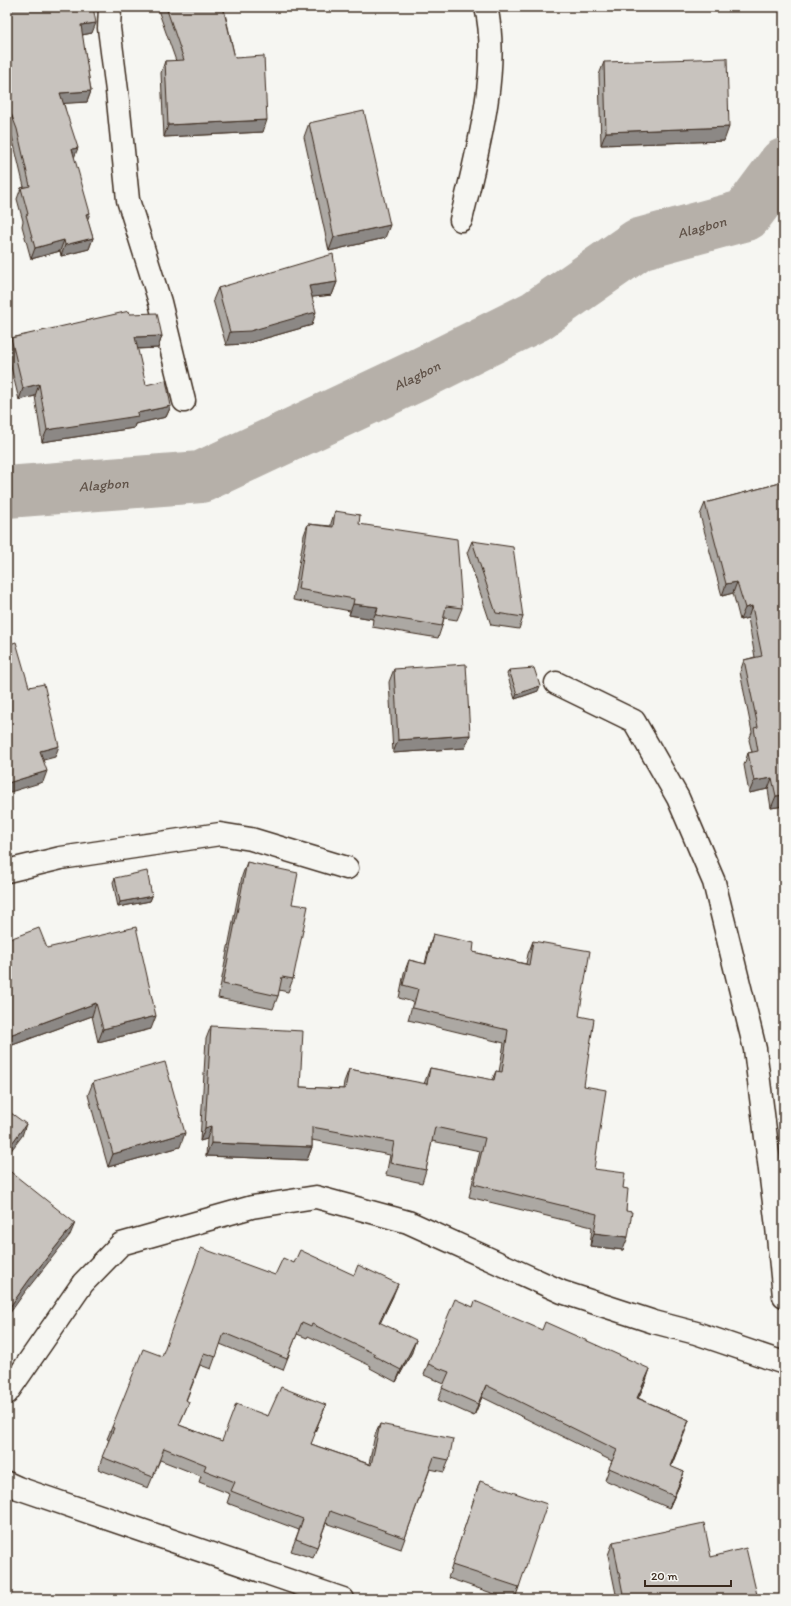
<svg xmlns="http://www.w3.org/2000/svg" width="791" height="1606" font-family="Itim,sans-serif">
	<style>
		.lines { fill: none; stroke-linecap: round; stroke-linejoin: round }
		.river { stroke: #b6b0a9; stroke-width: 52 }
		.minor-casing { stroke: #3b2a1e; stroke-width: 25 }
		.minor { stroke: #f6f6f2; stroke-width: 22 }
		.wall { fill: #aca8a3; stroke: #3b2a1e }
		.shaded-wall { fill: #8c8885; stroke: #3b2a1e }
		.building { fill: #c8c3be; stroke: #3b2a1e }
		.labels { text-anchor: middle; stroke-width: 4; stroke-linejoin: round; paint-order: stroke }
		.water-label { font-size: 14px; font-style: italic; fill: #605248; stroke: #f6f6f2 }
	</style>
	<rect width="100%" height="100%" fill="#f6f6f2"/>
	<filter id="ink" filterUnits="userSpaceOnUse"><feTurbulence type="fractalNoise" baseFrequency=".025" numOctaves="2"/><feDisplacementMap in="SourceGraphic" scale="8" xChannelSelector="R" yChannelSelector="G"/><feConvolveMatrix kernelMatrix="1 2 1 2 8 2 1 2 1" color-interpolation-filters="sRGB"/></filter>
	<g filter="url(#ink)">
		<g class="lines">
			<path class="river" id="s1" d="M7,492L201,477L416,376L536,316L639,244L746,215L784,164"/>
			<g class="minor-casing">
				<g id="minor">
					<path d="M110,7L109,28L117,91L128,200L160,302L184,401"/>
					<path d="M461,220C476,157 501,70 486,7"/>
					<path d="M556,683L634,721L678,798L714,882L755,1049L777,1227L784,1296"/>
					<path d="M7,871L61,858L220,834L251,839L347,868"/>
					<path d="M7,1393L83,1283L121,1244L252,1207L316,1197L408,1222L562,1292L654,1322L696,1333L784,1363"/>
					<path d="M7,1483L18,1488L343,1599"/>
				</g>
			</g>
			<use href="#minor" class="minor"/>
		</g>
		<g class="wall">
			<path d="M7,7L92,33L82,35L91,91L87,102L64,103L74,158L87,219L93,238L89,249L61,256L60,251L31,259L22,226L23,221L17,199L21,188L24,187L13,140L7,124Z"/>
			<path d="M157,7H226L225,9H224L235,58L263,132L164,137L161,73L165,61H176Z"/>
			<path d="M604,62L724,141L601,145L599,75Z"/>
			<path d="M309,123L385,238L329,251L304,137Z"/>
			<path d="M337,282L332,295L312,297V325L245,344L226,345L213,300L218,288Z"/>
			<path d="M130,314L162,336L158,348L137,349L146,385L171,406L166,417L135,424L134,428L42,442L35,396L19,400L7,350L11,338Z"/>
			<path d="M784,482V806L771,808L768,789L749,793L744,765L748,753L752,752L749,740L752,732L740,672L744,660L755,657L748,618L740,620L733,593L722,596L700,515L705,503Z"/>
			<path d="M335,511L359,524L462,608L457,620L444,618L442,626L438,638L372,627L373,619L349,615L350,611L293,600L304,535L308,524L331,526V523Z"/>
			<path d="M472,541L523,617L519,629L491,625L467,553Z"/>
			<path d="M394,669L470,735L465,748L393,753L389,682Z"/>
			<path d="M509,670L538,691L515,699L507,674Z"/>
			<path d="M247,862L292,904L293,979L288,992L279,990L278,996L273,1009L218,998L242,876Z"/>
			<path d="M115,878L152,896L150,901L118,907L113,882Z"/>
			<path d="M433,934L473,952L526,964L528,954L533,941L579,1016L584,1086L594,1169L623,1188L626,1211L623,1250L590,1246L592,1227L469,1197L480,1151L432,1141L426,1170L422,1183L386,1175L390,1155L312,1140V1147L307,1160L206,1156L207,1139L200,1141L206,1039L211,1026L300,1087L343,1089L344,1082L349,1069L424,1084L430,1068L492,1080L496,1071L499,1072L504,1043L408,1020L413,1002L399,998L404,973L409,960L425,964L429,947Z"/>
			<path d="M7,940L47,948L151,1029L98,1042L92,1016L7,1047Z"/>
			<path d="M93,1082L180,1147L108,1167L88,1095Z"/>
			<path d="M294,1263L393,1296L380,1323L412,1352L396,1382L370,1368L371,1366L308,1336L307,1338L297,1334L283,1370L220,1344L211,1369L200,1365L186,1401L189,1402L179,1425L222,1441L268,1416L326,1405L314,1433L311,1444L369,1464L375,1435L380,1424L449,1460L444,1472L430,1469L401,1549L326,1523L313,1558L291,1551L299,1530L227,1503L230,1494L199,1482L201,1476L160,1460L148,1488L98,1469L109,1440L107,1439L112,1427L162,1356L275,1275Z"/>
			<path d="M428,1364L646,1381L638,1398L689,1420L671,1467L684,1472L680,1484L669,1508L605,1480L612,1461L482,1397L474,1416L438,1400L444,1384L424,1375Z"/>
			<path d="M480,1481L519,1587L515,1599H509L448,1578Z"/>
			<path d="M613,1542L711,1557L758,1599H617L608,1555Z"/>
		</g>
		<g class="shaded-wall">
			<path d="M96,23L92,33L77,36L81,25Z"/>
			<path d="M91,91L87,102L56,104L60,93Z"/>
			<path d="M267,120L263,132L164,137L168,125Z"/>
			<path d="M729,127L724,141L601,145L606,132Z"/>
			<path d="M78,148L74,158L72,149Z"/>
			<path d="M90,213L86,224V214Z"/>
			<path d="M390,225L385,238L329,251L334,237Z"/>
			<path d="M93,238L89,249L61,256L65,245Z"/>
			<path d="M64,240L60,251L31,259L35,248Z"/>
			<path d="M337,282L332,295L304,298L309,286Z"/>
			<path d="M316,312L312,325L245,344L226,345L230,332Z"/>
			<path d="M162,336L158,348L131,349L135,337Z"/>
			<path d="M39,384L35,396L19,400L23,388Z"/>
			<path d="M171,406L166,417L135,424L134,428L42,442L47,430L137,413Z"/>
			<path d="M737,582L733,593L722,596L726,584Z"/>
			<path d="M353,604L378,607L373,619L349,615Z"/>
			<path d="M752,606L748,618L740,620L745,608Z"/>
			<path d="M540,686L538,691L515,699L517,694Z"/>
			<path d="M470,735L465,748L393,753L398,740Z"/>
			<path d="M59,746L55,757L36,762L40,751Z"/>
			<path d="M47,771L43,782L7,793L8,783Z"/>
			<path d="M772,778L768,789L749,793L754,781Z"/>
			<path d="M784,795V806L771,808L776,796Z"/>
			<path d="M152,896L150,901L118,907L120,902Z"/>
			<path d="M96,1003L92,1016L7,1047V1036Z"/>
			<path d="M156,1016L151,1029L98,1042L103,1029Z"/>
			<path d="M26,1124L22,1136L7,1156V1150Z"/>
			<path d="M211,1126L207,1139L200,1141L205,1128Z"/>
			<path d="M185,1133L180,1147L108,1167L113,1154Z"/>
			<path d="M211,1143L312,1147L307,1160L206,1156Z"/>
			<path d="M75,1223L70,1235L25,1292L7,1317V1311L29,1280Z"/>
			<path d="M594,1233L628,1237L623,1250L590,1246Z"/>
			<path d="M398,1284L393,1296L375,1334L379,1322Z"/>
			<path d="M416,1340L412,1352L396,1382L401,1370Z"/>
			<path d="M650,1369L646,1381L633,1410L637,1398Z"/>
			<path d="M486,1385L482,1397L474,1416L478,1404Z"/>
			<path d="M326,1405L321,1417L310,1445L314,1433Z"/>
			<path d="M689,1420L685,1432L666,1478L670,1466Z"/>
			<path d="M684,1472L680,1484L669,1508Z"/>
		</g>
		<g class="building">
			<path d="M7,7H93L96,23L81,25L91,91L60,93L78,148L72,149L90,213L86,214L93,238L65,245L64,240L35,248L26,215L28,214L21,188L30,186L17,129L7,103Z"/>
			<path d="M166,7H223L235,58L264,56L267,120L168,125L165,61L184,60Z"/>
			<path d="M727,58L729,127L606,132L604,62Z"/>
			<path d="M364,111L390,225L334,237L309,123Z"/>
			<path d="M333,254L337,282L309,286L316,312L250,331L230,332L218,288Z"/>
			<path d="M129,311L130,314L157,313L162,336L135,337L146,385L166,380L171,406L137,413L138,416L47,430L39,384L23,388L11,338Z"/>
			<path d="M784,482V795L776,796L772,778L754,781L748,753L758,751L754,728L758,727L744,660L762,656L752,606L745,608L737,582L726,584L705,503Z"/>
			<path d="M335,511L360,515L359,524L457,539L462,608L446,606L442,626L376,615L378,607L353,604L354,599L298,589L308,524L333,527Z"/>
			<path d="M472,541L513,547L523,617L496,613Z"/>
			<path d="M16,642L29,687L44,684L59,746L40,751L47,771L8,783L7,782V645Z"/>
			<path d="M466,664L470,735L398,740L394,669Z"/>
			<path d="M534,668L540,686L517,694L509,670Z"/>
			<path d="M247,862L298,873L292,904L308,906L293,979L282,977L278,996L223,984Z"/>
			<path d="M147,871L152,896L120,902L115,878Z"/>
			<path d="M136,927L156,1016L103,1029L96,1003L7,1036V940L39,928L47,948Z"/>
			<path d="M433,934L474,943L473,952L529,965L533,941L590,951L579,1016L594,1019L584,1086L606,1090L594,1169L625,1173L623,1188L628,1189L626,1211L632,1212L628,1237L594,1233L597,1214L474,1184L485,1138L435,1127L426,1170L390,1163L394,1142L312,1127V1147L211,1143V1126L205,1128L211,1026L303,1031L300,1087L345,1089L349,1069L427,1084L430,1068L494,1080L496,1071L502,1072L508,1030L413,1008L418,989L403,985L409,960L426,964Z"/>
			<path d="M165,1062L185,1133L113,1154L93,1082Z"/>
			<path d="M7,1110L26,1124L7,1150Z"/>
			<path d="M7,1169L75,1223L29,1280L7,1311Z"/>
			<path d="M201,1248L275,1275L283,1258L294,1263L300,1250L354,1275L358,1265L398,1284L379,1322L416,1340L401,1370L374,1356L375,1354L312,1324L311,1326L302,1322L287,1359L224,1333L216,1357L204,1353L186,1400L189,1402L179,1425L222,1441L236,1404L268,1416L281,1387L326,1405L314,1433L315,1434L311,1444L371,1465L380,1424L453,1439L449,1460L434,1457L405,1538L330,1511L317,1547L296,1539L303,1519L231,1491L235,1482L204,1470L206,1465L164,1448L153,1477L102,1457L114,1428L112,1427L143,1349L162,1356Z"/>
			<path d="M455,1299L473,1307L475,1301L542,1330L545,1322L650,1369L637,1398L689,1420L670,1466L684,1472L674,1496L609,1468L617,1450L486,1385L478,1404L442,1388L449,1372L428,1364Z"/>
			<path d="M480,1481L547,1504L519,1587L452,1565Z"/>
			<path d="M704,1523L711,1557L746,1548L758,1599H624L613,1542Z"/>
		</g>
	</g>
	<g class="labels">
		<g class="water-label">
			<text dy="5" stroke="none"><textPath href="#s1" startOffset="757">Alagbon</textPath></text>
			<text dy="5" stroke="none"><textPath href="#s1" startOffset="433">Alagbon</textPath></text>
			<text dy="5" stroke="none"><textPath href="#s1" startOffset="97">Alagbon</textPath></text>
		</g>
	</g>
	<rect width="791" height="1606" fill="none" stroke="#f6f6f2" stroke-width="24"/>
	<rect x="12" y="12" width="767" height="1582" fill="none" stroke="#3b2a1e" stroke-width="1.5" filter="url(#ink)"/>
	<path d="M645 1580v6h86v-6" fill="none" stroke="#3b2a1e" stroke-width="2"/>
	<text x="651" y="1580" font-size="12" fill="#3b2a1e" stroke="#f6f6f2" stroke-width="3" paint-order="stroke">20 m</text>
</svg>
